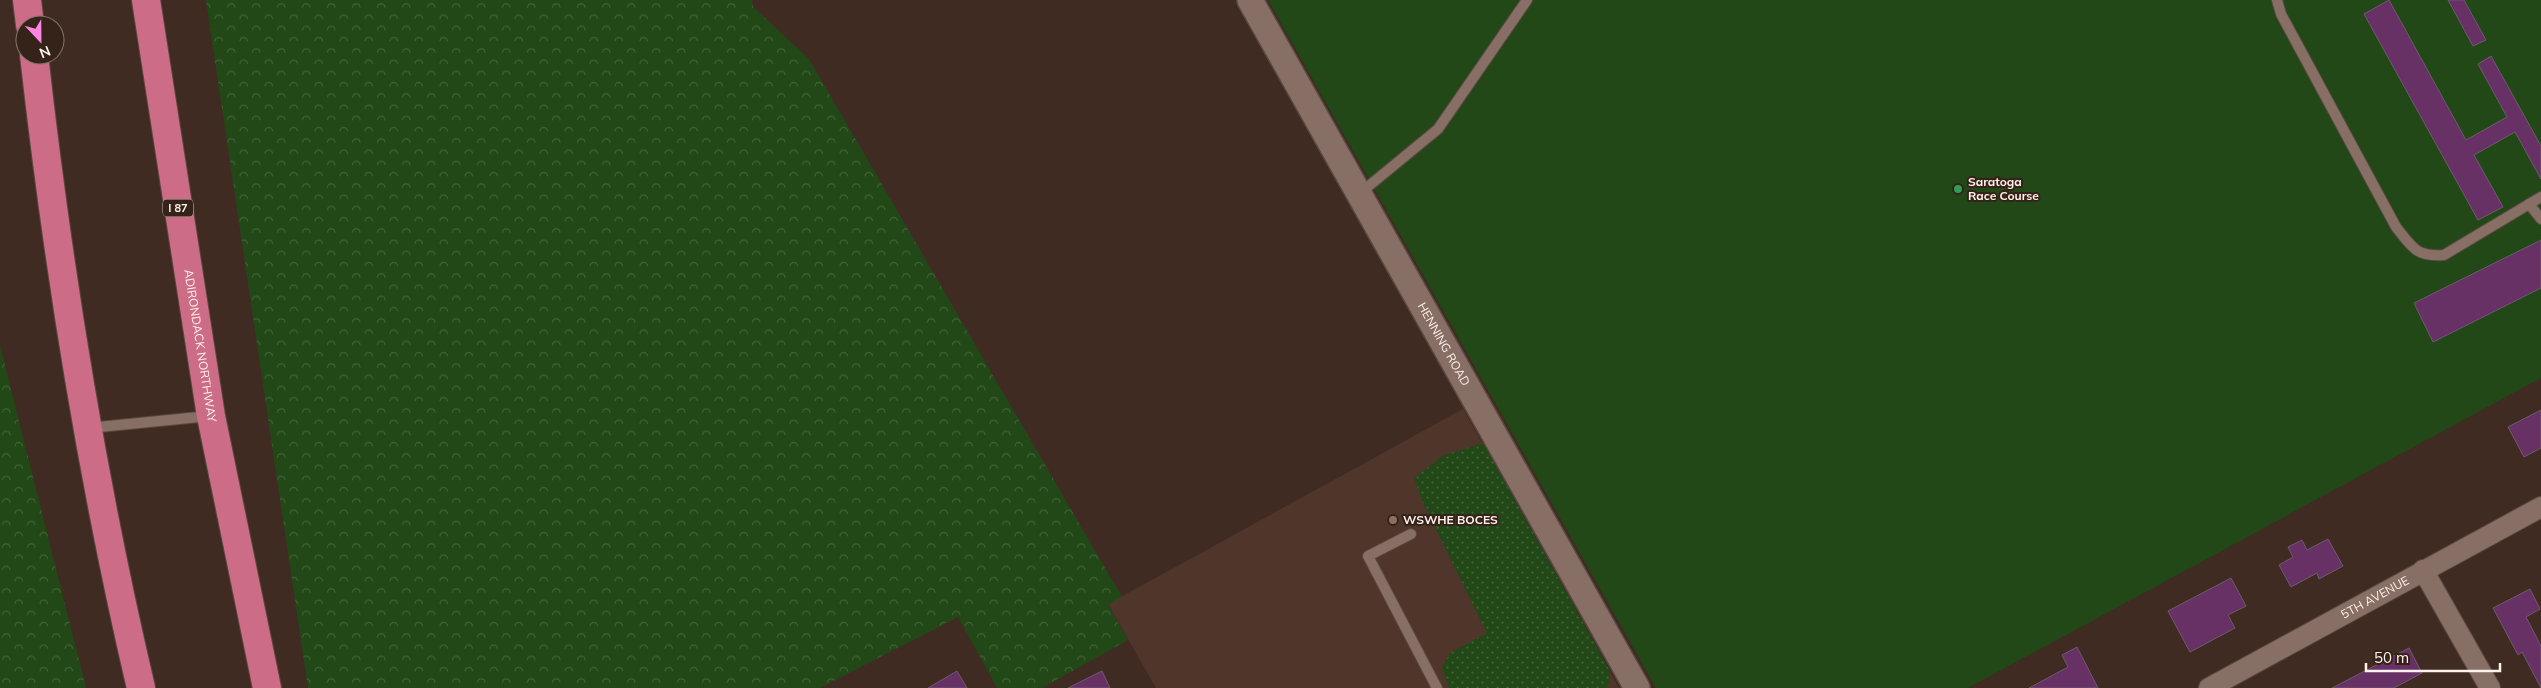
<svg xmlns="http://www.w3.org/2000/svg" width="2541" height="688" font-family="Mulish,sans-serif">
	<style>
		.built { fill: #50352a }
		.grass { fill: url(#grass-dots) }
		.forest { fill: url(#forest-crowns) }
		.pitch { fill: #214816 }
		.building { fill: #673166; stroke: #6d5b6c }
		.lines { fill: none; stroke-linecap: round; stroke-linejoin: round }
		.service-casing { stroke: #5a4841; stroke-width: 12 }
		.minor-casing { stroke: #5a4841; stroke-width: 22 }
		.tertiary-casing { stroke: #5a4841; stroke-width: 28 }
		.motorway-casing { stroke: #5a4841; stroke-width: 30 }
		.service { stroke: #876f65; stroke-width: 10 }
		.minor { stroke: #876f65; stroke-width: 20 }
		.tertiary { stroke: #876f65; stroke-width: 25 }
		.motorway { stroke: #cd6c86; stroke-width: 28 }
		.leisure-dot { fill: #2e9e5b; stroke: #352219; stroke-width: 2 }
		.education-dot { fill: #8d6e63; stroke: #352219; stroke-width: 2 }
		.labels { text-anchor: middle; stroke-width: 4; stroke-linejoin: round; paint-order: stroke }
		.shield { fill: #352219; stroke: #c2b3ac; stroke-width: 1 }
		.shield-label { font-size: 11px; font-weight: bold; fill: #fff1eb }
		.poi-label { font-size: 12px; font-weight: bold; fill: #fff1eb; stroke: #352219; text-anchor: start }
		.street-label { font-size: 12px; fill: #fff1eb; stroke: #352219 }
	</style>
	<defs>
		<pattern id="grass-dots" width="8" height="8" patternUnits="userSpaceOnUse" patternTransform="scale(1.25)"><rect width="8" height="8" fill="#214816"/><path d="M2 2h.1M6 6h.1" fill="none" stroke="#426338" stroke-width="1.8" stroke-linecap="round"/></pattern>
		<pattern id="forest-crowns" width="20" height="18" patternUnits="userSpaceOnUse" patternTransform="scale(1.25)"><rect width="20" height="18" fill="#214816"/><path d="M2 6a3 3 0 1 1 6 0M12 15a3 3 0 1 1 6 0" fill="none" stroke="#426338"/></pattern>
	</defs>
	<rect width="100%" height="100%" fill="#402b22"/>
	<path class="built" d="M1463,409L1619,688H1156L1108,604Z"/>
	<path class="grass" d="M1483,443L1610,671V682L1606,688H1449L1442,668L1450,653L1487,633L1423,503L1414,478L1444,455Z"/>
	<g class="forest">
		<path d="M206,0H752L753,7L809,59L1122,597L1108,605L1128,640L1042,688H997L958,617L820,688H308Z"/>
		<path d="M0,345L86,688H0Z"/>
	</g>
	<path class="pitch" d="M1268,0H2541V378L1968,688H1656Z"/>
	<g class="building">
		<path d="M2389,0L2466,140L2507,117L2478,64L2491,56L2541,146V179L2515,132L2474,155L2503,207L2478,220L2364,14Z"/>
		<path d="M2448,0H2464L2486,40L2473,46Z"/>
		<path d="M2541,240V288L2433,342L2414,303Z"/>
		<path d="M2541,410V448L2524,457L2508,427Z"/>
		<path d="M2328,539L2343,566L2319,579L2317,573L2291,587L2279,565L2293,557L2288,547L2302,540L2307,550Z"/>
		<path d="M2231,578L2246,606L2228,615L2235,628L2190,652L2168,611Z"/>
		<path d="M2530,589L2540,609L2526,617L2541,646V688L2522,652L2518,655L2493,608Z"/>
		<path d="M2077,647L2098,688H2029L2068,667L2062,655Z"/>
		<path d="M2409,648L2422,673L2394,688H2332Z"/>
		<path d="M957,671L967,688H928Z"/>
		<path d="M1102,671L1110,688H1068Z"/>
	</g>
	<g class="lines">
		<g class="service-casing">
			<g id="service">
				<path d="M2277,0L2281,14L2396,227C2413,248 2416,257 2444,255L2541,197"/>
				<path d="M1359,194L1438,129L1527,0"/>
				<path d="M2529,204L2541,219"/>
				<path d="M89,428L209,416"/>
				<path d="M1411,534L1368,556L1437,688"/>
			</g>
		</g>
		<g class="minor-casing">
			<g id="minor">
				<path d="M2423,570L2490,688"/>
				<path id="s1" d="M2209,688L2541,507"/>
			</g>
		</g>
		<g class="tertiary-casing">
			<g id="tertiary">
				<path id="s2" d="M1250,0L1637,688"/>
			</g>
		</g>
		<g class="motorway-casing">
			<g id="motorway">
				<path d="M27,0L30,25"/>
				<path id="s3" d="M146,0L211,416L267,688"/>
				<path d="M34,55C58,268 92,480 141,688"/>
			</g>
		</g>
		<use href="#service" class="service"/>
		<use href="#minor" class="minor"/>
		<use href="#tertiary" class="tertiary"/>
		<use href="#motorway" class="motorway"/>
	</g>
	<circle class="leisure-dot" cx="1958" cy="189" r="5"/>
	<circle class="education-dot" cx="1393" cy="520" r="5"/>
	<g class="labels">
		<rect class="shield" x="163" y="199.5" width="30" height="17" rx="4"/>
		<g class="shield-label">
			<text x="178" y="212">I 87</text>
		</g>
		<g class="poi-label">
			<text x="1968" y="186">Saratoga<tspan x="1968" dy="14">Race Course</tspan></text>
			<text x="1403" y="524">WSWHE BOCES</text>
		</g>
		<g class="street-label">
			<text dy="4" stroke="none"><textPath href="#s2" startOffset="395">HENNING ROAD</textPath></text>
			<text dy="4" stroke="none"><textPath href="#s3" startOffset="350">ADIRONDACK NORTHWAY</textPath></text>
			<text dy="4" stroke="none"><textPath href="#s1" startOffset="189">5TH AVENUE</textPath></text>
		</g>
	</g>
	<g transform="translate(40 40) rotate(158)"><circle r="24" fill="#352219" stroke="#86756d"/>
	<path d="M0-4L9 19L0 12L-9 19Z" fill="#fd86e2"/>
	<text y="-8" font-size="14" font-weight="bold" text-anchor="middle" fill="#fff1eb">N</text>
	</g>
	<path d="M2366 663v8h134v-8" fill="none" stroke="#fff1eb" stroke-width="2.5"/>
	<text x="2374" y="663" font-size="15" fill="#fff1eb" stroke="#352219" stroke-width="4" paint-order="stroke">50 m</text>
</svg>
